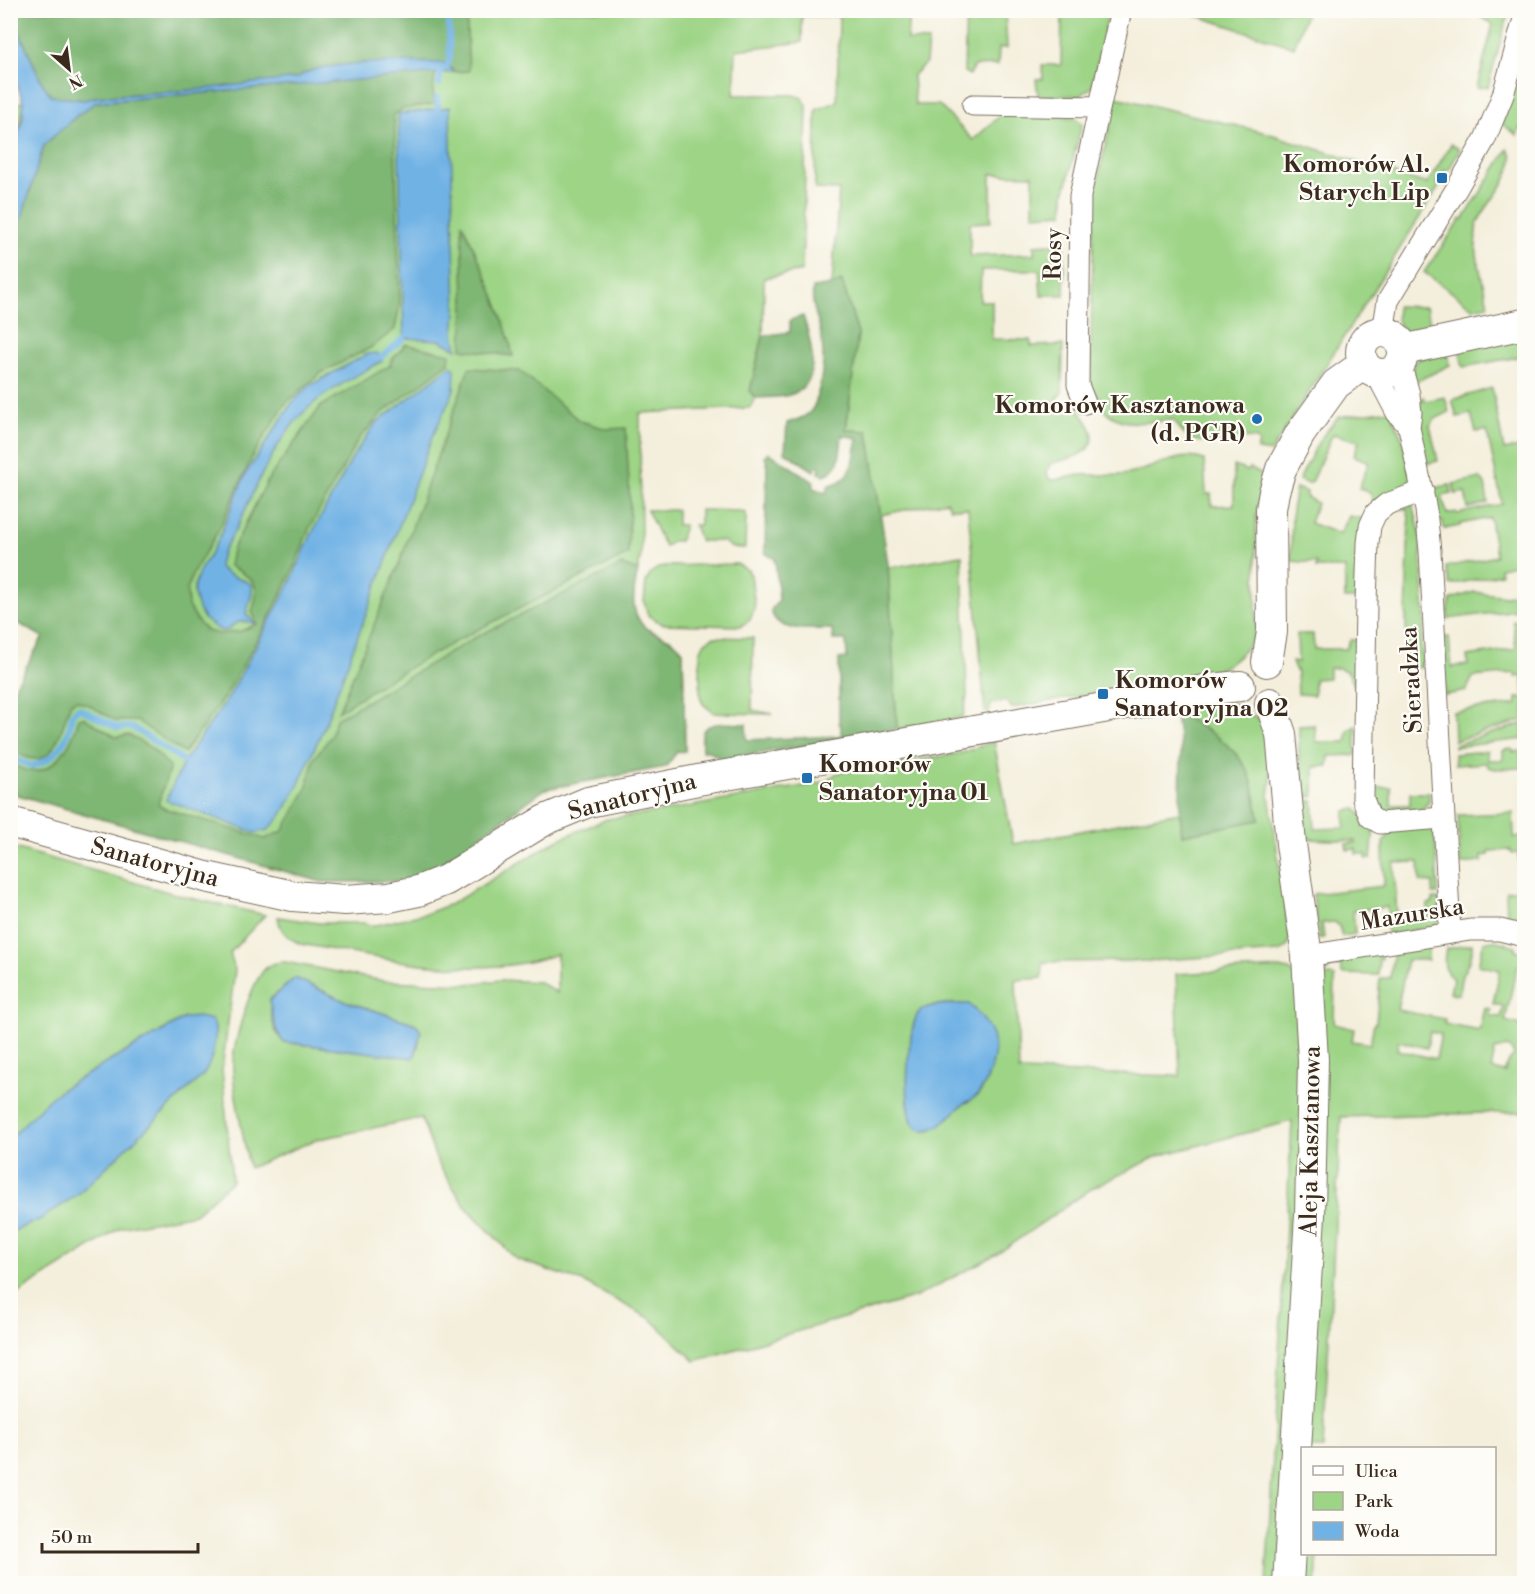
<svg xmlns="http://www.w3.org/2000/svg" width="1535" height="1594" font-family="'Libre Bodoni',serif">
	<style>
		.green { fill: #9dd486; stroke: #6c7f52; stroke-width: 1.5; fill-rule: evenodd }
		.forest { fill: #7eb673; stroke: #5c7048; stroke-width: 1.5 }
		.water { fill: #71b2e5; stroke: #566e82; stroke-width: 1.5 }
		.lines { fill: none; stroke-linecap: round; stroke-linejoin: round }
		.stream { stroke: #71b2e5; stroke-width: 6 }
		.street-casing { stroke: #7c6f60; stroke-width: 23 }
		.secondary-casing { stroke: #7c6f60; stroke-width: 32 }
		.street { stroke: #fff; stroke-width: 21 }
		.secondary { stroke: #fff; stroke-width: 30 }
		.poi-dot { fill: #1f6fb2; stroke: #fdfcf7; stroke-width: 2 }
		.labels { text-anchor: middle; stroke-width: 4.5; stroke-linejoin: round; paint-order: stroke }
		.poi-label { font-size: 24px; font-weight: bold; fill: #3b2a1e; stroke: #fdfcf7; text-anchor: end }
		.street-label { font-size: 24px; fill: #3b2a1e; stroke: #fdfcf7 }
	</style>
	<rect width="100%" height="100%" fill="#fdfcf7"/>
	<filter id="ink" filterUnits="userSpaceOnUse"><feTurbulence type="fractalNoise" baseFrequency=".0167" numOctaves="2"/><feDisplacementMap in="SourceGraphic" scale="12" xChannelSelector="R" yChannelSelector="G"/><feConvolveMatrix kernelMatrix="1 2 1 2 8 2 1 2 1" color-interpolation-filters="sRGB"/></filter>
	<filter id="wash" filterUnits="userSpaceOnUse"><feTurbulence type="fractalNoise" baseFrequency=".008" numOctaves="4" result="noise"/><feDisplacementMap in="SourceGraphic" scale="24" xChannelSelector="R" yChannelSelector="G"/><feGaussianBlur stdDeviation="1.35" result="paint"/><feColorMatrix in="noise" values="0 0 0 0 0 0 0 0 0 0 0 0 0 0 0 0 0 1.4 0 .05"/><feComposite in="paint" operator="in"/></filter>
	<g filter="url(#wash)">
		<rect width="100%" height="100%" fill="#f4efdc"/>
		<g class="green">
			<path d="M466,11H909L907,40L928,41L926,63L913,75L915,105H939L973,140L1001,115L1075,117L1082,124L1064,195V213L1033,215V175L991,174V222L970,223V256L1034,254V245L1064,243V295H1041L1039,270H981L980,301H992V339L1031,340V346L1063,345L1062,392L1048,410L1075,405C1080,412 1088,421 1091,429C1101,454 1066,459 1050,464L1047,473L1050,480C1061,480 1071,476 1082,475C1097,474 1113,477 1128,474C1151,470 1180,450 1204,460L1206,494H1211L1212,506L1234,505V466L1248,471L1250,468L1262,475L1256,518V631C1249,650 1232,664 1214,672L1012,708L1007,701L991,704L989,712H985L968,508H950L947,501L880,515L868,431L846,430L858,334L842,281L832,285L839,190L815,189L816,110L837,102L839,16H802V42L736,50L734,95H794L802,98L807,105L802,271L764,278L763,336L750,391L755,398L751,407L748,408L640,413L641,555L634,587L633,603L635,612L643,627L672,640L683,651L685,751L677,752L665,767L545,789L437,867L403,881L322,882L11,793V694L43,637L11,619L10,437L16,421L15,400L10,386V360L13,341L10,253L63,130L74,118L419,75L468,71Z"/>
			<path d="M966,11H1005L1007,48H999L998,65L974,66L970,75L964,72Z"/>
			<path d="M1062,11H1109L1092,87L1080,96H1038L1036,79H1043L1042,65H1061Z"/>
			<path d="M1182,11H1307L1294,47Z"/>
			<path d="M1486,11H1509L1488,87L1477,88L1493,24L1479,16Z"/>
			<path d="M1524,58V120L1517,135L1502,124Z"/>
			<path d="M1116,97L1267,133L1427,184L1451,144L1460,149L1448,172L1445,170L1436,182L1440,185L1271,452L1257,450L1259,443L1257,439C1236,434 1204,451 1185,435C1180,431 1178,424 1173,420C1144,422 1115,431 1097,400L1102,399L1090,387L1094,197Z"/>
			<path d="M23,102C23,114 20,120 18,131C13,151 16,173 11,193V104Z"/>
			<path d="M1508,149L1512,156C1512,181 1488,201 1478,222C1470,242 1484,284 1488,305L1473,308L1424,272L1461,219L1463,220Z"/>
			<path d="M1397,306L1426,307L1432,329L1408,334C1397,327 1396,319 1397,306Z"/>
			<path d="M1524,333V356L1463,367L1459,348Z"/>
			<path d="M1447,350L1450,365L1413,383L1412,369L1416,360Z"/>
			<path d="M1492,388L1504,450L1524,446V563L1500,568L1501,574L1450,585L1446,567L1496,556L1490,518L1460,524V526L1444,529L1443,522L1435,520L1431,492L1435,488L1450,485L1452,494L1442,496L1447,514L1456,512L1457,514L1502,504L1487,431L1476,432L1471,414L1457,417L1452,400Z"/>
			<path d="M1424,397L1425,401L1445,397L1449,412L1435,419L1430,426L1438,461L1425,464L1416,423L1418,402Z"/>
			<path d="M1390,410L1403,440L1413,484L1374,503L1370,492L1359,488L1369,462L1354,456L1359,441L1333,434L1311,482L1308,484L1299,480L1319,441L1338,417Z"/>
			<path d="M1480,478L1485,484L1488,503L1468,508L1465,492L1455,494L1453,484Z"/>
			<path d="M1296,488L1307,492L1306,497L1317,503L1310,523L1340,534L1349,516L1364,519L1359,599H1345V568H1316V563L1291,561L1292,510Z"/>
			<path d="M1413,505L1420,532L1425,621L1421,643L1423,667H1410L1407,663L1406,619L1409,517L1407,509H1400Z"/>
			<path d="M647,510H677V525H684L680,541H673L665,547Z"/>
			<path d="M700,510L740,511V512L746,513L745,548H732L723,541H700L694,525H700Z"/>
			<path d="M962,555L967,696L963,717L897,729L888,568Z"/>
			<path d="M737,564L748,570L751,575L755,606L750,620L741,626L662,624L648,615L644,602L646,582L651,573L658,568L668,566Z"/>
			<path d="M1524,591V609L1448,619V610L1451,599L1474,592L1506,596Z"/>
			<path d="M1513,621H1524V695L1523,676L1516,677L1515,673L1473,677L1466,691L1445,695L1442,637H1449L1451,667L1468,665L1467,656L1516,649Z"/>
			<path d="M1297,634H1313L1314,649H1346L1350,640H1358L1355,687L1348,672L1340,668H1329V678L1314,679V695L1298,694L1297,673L1292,662H1298Z"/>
			<path d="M713,637L753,638L752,710L773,714L714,713L703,704L700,696V652L705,642Z"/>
			<path d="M1517,698H1524V720L1454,741L1453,712L1517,704Z"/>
			<path d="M1229,701L1265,723L1271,781L1269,795L1290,940L1287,947L1280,952L1149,961L1043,962L1042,978L1016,980L1019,1071L1180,1076L1176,974L1280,968L1289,970L1296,975L1304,1118L1280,1583H1266L1292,1121L1158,1156L1094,1187L997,1254L916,1297L695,1361L651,1319L583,1282L516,1259L465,1206L438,1164L421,1118L315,1140L249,1168C244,1137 235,1103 233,1071C231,1048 249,988 264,970C269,964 278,962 285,962L384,981L468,984L501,980L540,982L557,993V954C478,983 380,957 300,944C287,937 280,932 278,917L318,923H365L372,926L428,913L451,904L559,839L607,819L659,812L825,782L837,773L962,753L994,741L1013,844L1180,812L1182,835L1259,820L1238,756L1210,732L1175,712L1176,707ZM295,978L342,1000L416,1024C420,1037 421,1046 412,1058L406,1057L284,1042C272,1032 270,1013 271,998ZM969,1004C987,1021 1001,1043 991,1068C988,1077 985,1085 980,1093C975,1099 967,1101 961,1106C951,1115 929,1138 915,1126C902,1115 907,1021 920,1011C932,1002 954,1004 969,1004Z"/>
			<path d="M1522,724L1523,739L1454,747V745Z"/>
			<path d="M1315,725L1316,742H1346L1348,730L1356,726V755L1329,756L1328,766L1314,767V796L1302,797L1299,754V726Z"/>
			<path d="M1512,749L1513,752L1520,751L1521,761H1524V768L1495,769L1488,767L1487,763L1455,765L1454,754L1487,751L1488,760H1503V750Z"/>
			<path d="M1391,787V805H1410V793H1429V802L1421,810L1379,811L1371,803V788Z"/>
			<path d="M1302,801H1313L1315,829L1345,828V811L1356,809L1374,828L1371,859H1366V854H1356V849L1347,850L1346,844L1356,843V841L1307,839Z"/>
			<path d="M1513,813L1514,837L1524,836V920L1507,917L1506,891L1521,889L1518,853H1512L1511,850L1489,851V855L1482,856V862L1460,864L1458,815Z"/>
			<path d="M1394,827L1435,828L1438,894H1433V883L1420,882L1419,862L1394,863L1397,917L1388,918L1387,907L1353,911L1355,934L1342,936L1339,926L1335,922L1322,923L1324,938H1319L1313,894L1384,886L1383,843Z"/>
			<path d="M11,847L182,896L265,915L230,953L235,970L222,1069L232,1181L195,1214L120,1228L26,1288L11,1300V1232L41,1219L78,1194L204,1074L184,1018L65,1087L11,1137Z"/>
			<path d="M1433,899H1439V925L1388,935L1385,923L1388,921L1424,919L1428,914V904L1433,903Z"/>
			<path d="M1493,940L1516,946L1515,951L1524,953V967L1517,966L1505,1021L1521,1025L1520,1030L1524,1031V1112L1341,1117L1323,1448H1304L1319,972L1327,963L1338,959L1339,966L1331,967L1323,975L1335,977L1334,1024L1354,1029L1352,1041L1370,1044L1374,1023H1376L1380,978H1390L1394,951L1428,945V960H1407L1397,1010L1445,1019L1444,1024L1480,1031L1485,1008L1491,1009L1490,1016L1501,1017L1504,1006L1493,1004L1500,970L1478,965L1484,942ZM1430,1032L1441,1034L1436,1059L1397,1050L1399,1041L1427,1048ZM1507,1047L1511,1049L1514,1055L1507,1063L1505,1072L1491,1069L1495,1050Z"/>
			<path d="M1472,944C1473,956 1468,964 1463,973C1460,979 1460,988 1459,994L1450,993L1453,979C1443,972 1443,961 1446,949Z"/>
			<path d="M1379,952L1382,959H1379L1378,975L1342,974L1340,959Z"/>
			<path d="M1302,1554H1318L1316,1583L1296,1584Z"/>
		</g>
		<g class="forest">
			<path d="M10,11H466L469,71L454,72L446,63C418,62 315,59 298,78L210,89L95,97L84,100L51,96L42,83Z"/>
			<path d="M435,73L433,93L435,104L403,109L394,114L400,304L395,329L372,347L321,373L285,404L254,453L217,533L193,573L187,590L188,606L198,622L207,631L220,634L241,631L257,624L252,611C263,584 252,577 229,566L232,550L269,478L321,406L391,365L390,362L406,344L450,354L449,363L381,414L358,440L309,529L293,570L267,622L227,693L184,753L137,721H116L89,705L76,700L71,703C64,719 57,760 35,759C25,759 17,753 11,746V694L43,637L11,619L10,437L16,421L15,400L10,386V360L13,341L10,253L44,145L74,118L96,102Z"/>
			<path d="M462,222C481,265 503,309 513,356L462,349L464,306Z"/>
			<path d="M842,281L858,334L846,430L868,431L888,564L897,729L723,760L709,751H702C702,745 701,736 703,731C710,720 735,724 746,724L747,740L841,736V725L839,724V659L847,658L846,640H833L832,629C812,628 776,635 771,610L779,600L775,559L765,553L767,462L765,457L768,452L814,482L813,488L826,493L829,485C853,481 855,459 857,438L842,435C840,452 842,469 824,475L819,473L820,467L815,466L814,471L785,452L787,423C809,417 815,412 819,389C824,368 825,350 820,329C816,313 811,305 813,288L832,285Z"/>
			<path d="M803,316C811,340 824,386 789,395C778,398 766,397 755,398L750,391L763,336L790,332V320Z"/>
			<path d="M469,368L520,371L580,421L607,429L626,428L630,505L628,554C530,604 429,650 338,712L399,564Z"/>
			<path d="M622,565L638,571C632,594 628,622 655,633C666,638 675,640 683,651L685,751L677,752L665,767L545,789L437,867L403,881L322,882L11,793L10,762C45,789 71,750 79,718L83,717L116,737L129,735L153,749L170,767L158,804L163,808L265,839L283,831L306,790L314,758L331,736L336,719L478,636Z"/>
			<path d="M1175,712C1204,728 1239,745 1251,779C1255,792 1256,807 1260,820L1182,835L1180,812L1181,748Z"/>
		</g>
		<g class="water">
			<path d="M11,14L42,83L51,96L84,100L95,97L193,90L298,78C315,59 418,62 446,63L454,72L96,102L74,118L44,145L11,253V193L14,181L16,143L23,117V102L11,67Z"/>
			<path d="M450,107L456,312L454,333L457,349L439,340L404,338L398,114Z"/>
			<path d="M377,353L382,361C360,374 335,386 315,402C280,430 258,481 240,521C233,536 220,551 219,567C228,578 242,577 252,585V594L246,614L256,624C245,620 236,620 228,630L221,631L204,619L198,609L194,595V586L201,568L208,558L218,540L246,473L292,403L309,386L367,354Z"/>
			<path d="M451,366L455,369L454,390L432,438L324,727L297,788L281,816L268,830L255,833L166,800L184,761L228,698L290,583L312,533L354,455L376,423Z"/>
			<path d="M295,978L342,1000L416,1024L421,1032L415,1055L412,1058L406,1057L283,1042L276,1029L269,1001Z"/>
			<path d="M969,1004C988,1021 1001,1043 991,1068C988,1077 985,1086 979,1093C975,1099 967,1101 961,1106C951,1115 930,1140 915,1126C902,1114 907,1023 920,1011C929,1003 957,1004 969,1004Z"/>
			<path d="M199,1017L212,1020C220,1031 212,1062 204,1074L78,1194L41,1219L11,1232V1137L49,1099L65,1087L185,1018Z"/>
		</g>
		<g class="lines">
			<g class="stream">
				<path d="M442,68L447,66L450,58L448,10"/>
				<path d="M439,69L441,68L439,84"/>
				<path d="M437,97L438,109"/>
				<path d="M380,358L404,338"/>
				<path d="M10,752L19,761L32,766C57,760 70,738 72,714L79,708L118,728L129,727L135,729L184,761"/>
			</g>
		</g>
	</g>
	<g filter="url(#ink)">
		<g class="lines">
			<g class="street-casing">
				<g id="street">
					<path d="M973,105L1099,107"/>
					<path d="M1383,332L1388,301L1457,188L1485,139L1503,95L1524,19"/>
					<path d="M1400,363L1409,394L1411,413L1409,427L1426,510L1430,551L1450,933"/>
					<path d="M1376,373L1397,413L1409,427"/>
					<path d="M1085,403L1078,385L1080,196L1121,10"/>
					<path d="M1423,491L1387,504L1376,513L1370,526L1368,543L1366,603L1363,799L1370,817L1380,823L1443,818"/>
					<path d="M1307,956L1470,930H1500L1524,936"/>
				</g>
			</g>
			<g class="secondary-casing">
				<g id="secondary">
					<circle cx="1382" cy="353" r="21"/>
					<path d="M1403,350L1524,324"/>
					<path d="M1267,662L1272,632L1271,509L1274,492L1281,469L1300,434L1336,384L1364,364"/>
					<path d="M1270,703L1281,734L1291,844L1307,956L1313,1060L1310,1215L1288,1584"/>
					<path d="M10,822L206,877L293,896L345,900L389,897L418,891L446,880L545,820L588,802L698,780L1210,689L1240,686"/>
				</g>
			</g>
			<use href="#street" class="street"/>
			<use href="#secondary" class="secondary"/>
		</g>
	</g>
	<g class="poi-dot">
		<rect x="1436" y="172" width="12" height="12" rx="3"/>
		<circle cx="1257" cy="419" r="6"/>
		<rect x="1097" y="688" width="12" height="12" rx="3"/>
		<rect x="801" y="772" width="12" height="12" rx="3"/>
	</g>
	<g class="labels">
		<g class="poi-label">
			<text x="1430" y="172">Komorów Al.<tspan x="1430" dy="28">Starych Lip</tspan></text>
			<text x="1245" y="413">Komorów Kasztanowa<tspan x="1245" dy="28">(d. PGR)</tspan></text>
			<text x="1115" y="688" text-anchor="start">Komorów<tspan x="1115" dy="28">Sanatoryjna 02</tspan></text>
			<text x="819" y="772" text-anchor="start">Komorów<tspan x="819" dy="28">Sanatoryjna 01</tspan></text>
		</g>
		<g class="street-label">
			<text transform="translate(1053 254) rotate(-89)" y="8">Rosy</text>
			<text transform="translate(1411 680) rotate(-93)" y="8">Sieradzka</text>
			<text transform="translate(632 796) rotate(-14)" y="8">Sanatoryjna</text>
			<text transform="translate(155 862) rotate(15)" y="8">Sanatoryjna</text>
			<text transform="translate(1412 914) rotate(-9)" y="8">Mazurska</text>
			<text transform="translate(1310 1141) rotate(-89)" y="8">Aleja Kasztanowa</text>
		</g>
	</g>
	<rect width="1535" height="1594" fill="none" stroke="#fdfcf7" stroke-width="36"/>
	<rect x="1301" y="1447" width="195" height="108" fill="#fdfcf7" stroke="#afa8a0" stroke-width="1.5"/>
	<rect x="1313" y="1466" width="30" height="9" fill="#ffffff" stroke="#afa8a0" stroke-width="1.5"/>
	<text x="1355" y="1477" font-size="18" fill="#3b2a1e">Ulica</text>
	<rect x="1313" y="1492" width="30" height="18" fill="#9dd486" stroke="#afa8a0" stroke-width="1.5"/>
	<text x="1355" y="1507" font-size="18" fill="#3b2a1e">Park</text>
	<rect x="1313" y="1522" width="30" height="18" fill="#71b2e5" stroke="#afa8a0" stroke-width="1.5"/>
	<text x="1355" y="1537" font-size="18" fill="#3b2a1e">Woda</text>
	<g transform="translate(69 69) rotate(152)" stroke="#fdfcf7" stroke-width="4.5" paint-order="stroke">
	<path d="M0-4.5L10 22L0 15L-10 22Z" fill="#3b2a1e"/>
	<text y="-9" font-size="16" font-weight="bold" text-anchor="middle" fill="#3b2a1e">N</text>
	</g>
	<path d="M42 1543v9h156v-9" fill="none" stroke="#3b2a1e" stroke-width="3"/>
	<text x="51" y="1543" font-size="18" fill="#3b2a1e" stroke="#fdfcf7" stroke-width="4.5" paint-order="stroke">50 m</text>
</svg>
